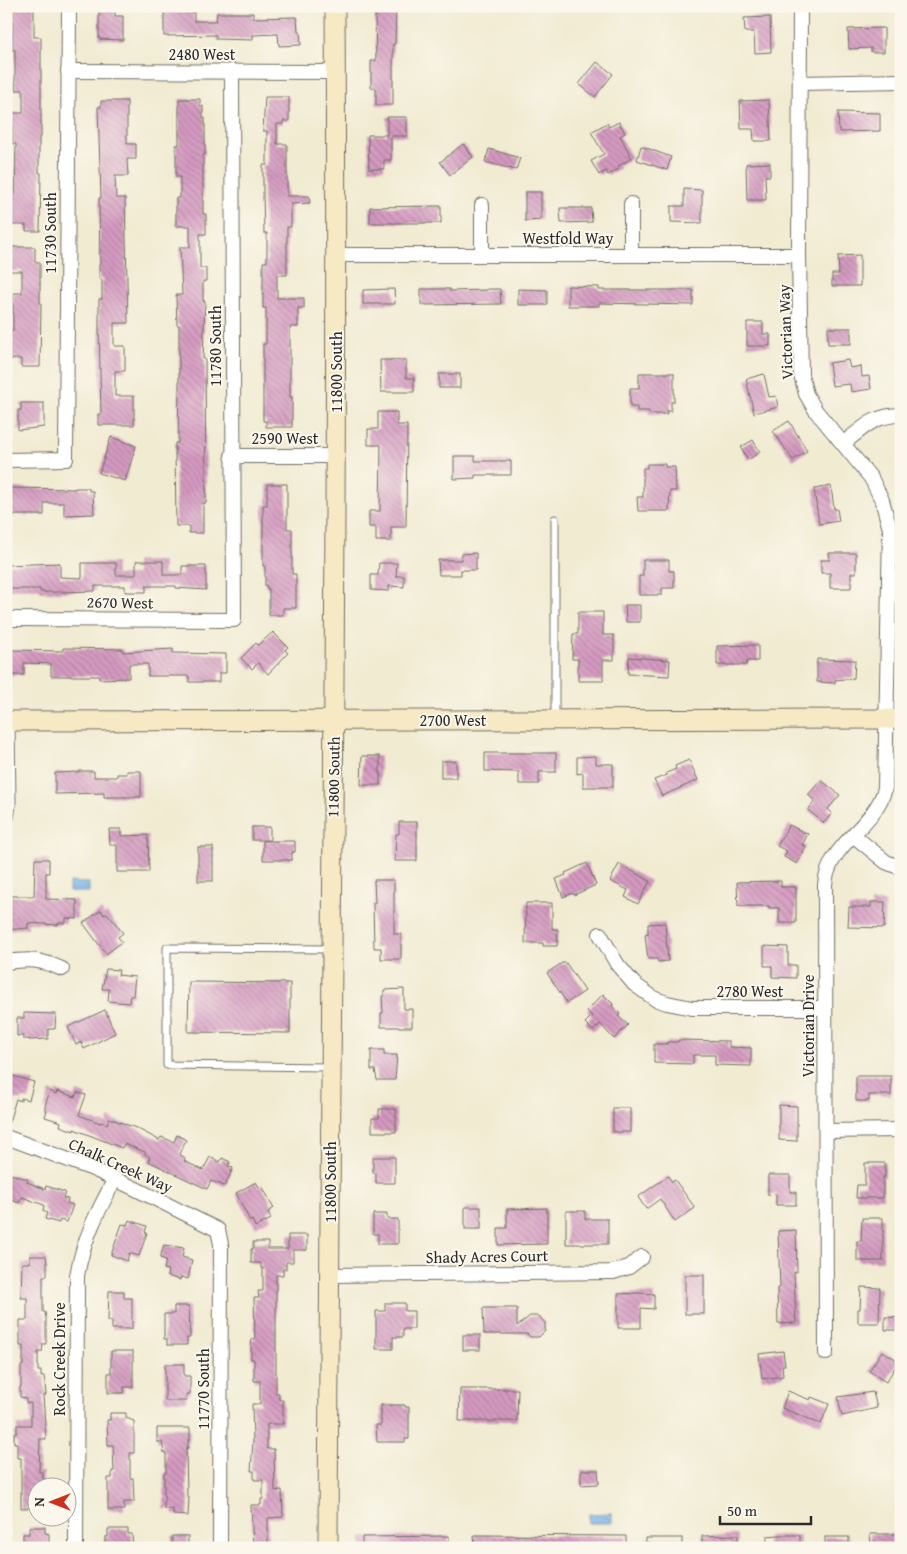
<svg xmlns="http://www.w3.org/2000/svg" width="907" height="1554" font-family="'Gentium Book Plus',serif">
	<style>
		.water { fill: url(#water-ripples); stroke: #506e89 }
		.building { fill: url(#building-back-hatch) }
		.lines { fill: none; stroke-linecap: round; stroke-linejoin: round }
		.lane-casing { stroke: #706e65; stroke-width: 9 }
		.street-casing { stroke: #706e65; stroke-width: 16 }
		.secondary-casing { stroke: #706e65; stroke-width: 21 }
		.lane { stroke: #fff; stroke-width: 7 }
		.street { stroke: #fff; stroke-width: 14 }
		.secondary { stroke: #f7e9c3; stroke-width: 19 }
		.labels { text-anchor: middle; stroke-width: 4; stroke-linejoin: round; paint-order: stroke }
		.street-label { font-size: 16px; fill: #2b2b2b; stroke: #fbf7ec }
	</style>
	<defs>
		<pattern id="water-ripples" width="26" height="14" patternUnits="userSpaceOnUse" patternTransform="scale(1.25)"><rect width="26" height="14" fill="#74b2e7"/><path d="M2 4q2-2 4 0t4 0M15 11q2-2 4 0t4 0" fill="none" stroke="#5f91bb"/></pattern>
		<pattern id="building-back-hatch" width="6" height="6" patternUnits="userSpaceOnUse" patternTransform="scale(1.25)"><rect width="6" height="6" fill="#d59ac1"/><path d="M-1 5l2 2M0 0l6 6M5-1l2 2" fill="none" stroke="#ad7e9d"/></pattern>
	</defs>
	<rect width="100%" height="100%" fill="#fbf7ec"/>
	<filter id="ink" filterUnits="userSpaceOnUse"><feTurbulence type="fractalNoise" baseFrequency=".02" numOctaves="2"/><feDisplacementMap in="SourceGraphic" scale="10" xChannelSelector="R" yChannelSelector="G"/><feConvolveMatrix kernelMatrix="1 2 1 2 8 2 1 2 1" color-interpolation-filters="sRGB"/></filter>
	<filter id="wash" filterUnits="userSpaceOnUse"><feTurbulence type="fractalNoise" baseFrequency=".0096" numOctaves="4" result="noise"/><feDisplacementMap in="SourceGraphic" scale="20" xChannelSelector="R" yChannelSelector="G"/><feGaussianBlur stdDeviation="1.12" result="paint"/><feColorMatrix in="noise" values="0 0 0 0 0 0 0 0 0 0 0 0 0 0 0 0 0 1.4 0 .05"/><feComposite in="paint" operator="in"/></filter>
	<g filter="url(#wash)">
		<rect width="100%" height="100%" fill="#f1ebd2"/>
		<g class="water">
			<path d="M69,882L89,883V892H69Z"/>
			<path d="M612,1513V1523H589V1514Z"/>
		</g>
		<g id="blocks">
			<g class="building">
				<path d="M12,6H34V37H41V137H39V173H41L40,231H26V225H12V195H15L16,144H12V113H23V90H15V50H12Z"/>
				<path d="M377,6H396L395,44H393V105H376V88H371V61H376L375,15H377Z"/>
				<path d="M99,8L115,9V16H123V40L99,39Z"/>
				<path d="M187,10V12H194V21H216L217,13H253V18L297,17L298,32H300L301,45L279,46L278,34L253,35V40L216,39V35L164,36V11Z"/>
				<path d="M770,17L771,52L755,53L754,32H745L744,18Z"/>
				<path d="M884,28V52H871V48L849,49L848,29Z"/>
				<path d="M597,62L613,74L595,97L579,84Z"/>
				<path d="M265,97H289V121H283V124H277V144H287V196H309L310,203L291,204V227H287V275H277V298H304V308H298V327H290V397H292V427H266V421H263V344H266V308H263V262H267V233H264L263,196V165H267V131H263Z"/>
				<path d="M179,99H200V106H203V118H205V155H203V214H206V234H200V268H206V281H203V301H205L203,359H205L206,494V503H203V533H189V526H176L175,443H178L179,388V325H177L176,295H182L180,247H190V226H176V198H180V177H176V145H179Z"/>
				<path d="M769,100L771,141H754L753,129H741L740,101Z"/>
				<path d="M101,101H127V144H136V159H127L128,176H115L116,198H125L128,323H114V346H125V371H115V396H134V425H98V414H101L99,329V299H102V279H99V265L100,264L99,198H101L98,107H101Z"/>
				<path d="M838,112L880,113V131L839,132Z"/>
				<path d="M387,117H407V136H391V160H384V169H369L368,135H387Z"/>
				<path d="M619,122L625,133L620,136L632,158L618,166L619,169L608,175L606,171L599,175L591,161L604,154L591,132L607,123L609,127Z"/>
				<path d="M463,144L473,157L450,175L440,162Z"/>
				<path d="M641,146L671,157L667,170L637,160Z"/>
				<path d="M489,149L520,158L516,170L485,162Z"/>
				<path d="M770,163V176H765L766,200H747L746,164Z"/>
				<path d="M684,189L702,190V223L671,222V206H684Z"/>
				<path d="M525,192H541V220L525,221Z"/>
				<path d="M441,206V223H370V207Z"/>
				<path d="M560,208H591L592,222L561,223Z"/>
				<path d="M9,247H35V262H40V303H41L40,367H21V359H7V350H9V331H13V293H22V271H9Z"/>
				<path d="M860,255V286H832V274H839L838,256Z"/>
				<path d="M568,286L599,287V290H693V305L599,303V306H568Z"/>
				<path d="M394,289L395,304H363V290Z"/>
				<path d="M421,289H450V291L487,290V289H500L501,304L421,305Z"/>
				<path d="M518,289L547,290V305H518Z"/>
				<path d="M747,322H763V334H770V346H747Z"/>
				<rect x="828" y="328" width="23" height="16"/>
				<path d="M380,360H406V378H414V392H381Z"/>
				<path d="M848,360L850,368L861,366L862,377L869,376L871,389L851,392L850,384L832,386L829,363Z"/>
				<path d="M639,373H674V402H671V411H666L667,414H649V411H637V407H630V388H639Z"/>
				<rect x="439" y="374" width="21" height="14"/>
				<path d="M764,374L769,397L776,396L778,407L754,413L746,379Z"/>
				<path d="M21,403H44V427L18,430V410H21Z"/>
				<path d="M378,412H397V425H407L406,527H391V541H376V527H369V511H380L381,445H368V429H378Z"/>
				<path d="M789,421L807,451L793,460L773,431Z"/>
				<path d="M111,437L136,446L125,481L99,473Z"/>
				<path d="M753,440L760,452L748,460L741,447Z"/>
				<path d="M454,456H475V461H511V475H475V478L454,479Z"/>
				<path d="M647,464H665V467H675L676,491H670L669,511H638L637,497H643V468H647Z"/>
				<path d="M267,484H287V529H292V574H296V608H283V615H269V589H267V586H265V566H263V505H267Z"/>
				<path d="M831,486L834,509H837L839,521L819,524L814,489Z"/>
				<path d="M7,488L75,489V488H89V491H93L94,514L64,515V503H44V515H7Z"/>
				<path d="M476,553V570H461V575H439L438,560H461V554Z"/>
				<path d="M829,553H856V573H851V588H830V573H821V560H830Z"/>
				<path d="M643,560H669V571H674V588H662V595H639V576H643Z"/>
				<path d="M136,561H163V575H182V566H206V590L176,588V586H146V592H125V586H95V591L60,592H40V589H6V565L60,563V577L82,578V563H116V575H136Z"/>
				<path d="M379,563H397L396,576H404V587L389,586V591L371,590V575H378Z"/>
				<path d="M625,605H640V622H626Z"/>
				<path d="M578,612H603V635H614V660H603V681H578V659H572L573,634H578Z"/>
				<path d="M273,632L288,647L285,650L288,653L268,674L258,663L252,669L241,658L256,643L258,645Z"/>
				<path d="M758,645V661H746L747,665H717V646Z"/>
				<path d="M63,648L123,649V652L173,649V653L226,654V673H219V682H189V676H148V664H129V678L99,679V676H51V664L24,663V675H6V651H11V650L63,651Z"/>
				<path d="M629,657L670,660L669,676L628,674Z"/>
				<path d="M817,659L855,660L854,678L835,680V683L817,682Z"/>
				<path d="M485,753H556V772H539V784H519V772L485,771Z"/>
				<path d="M362,756H380V785H361Z"/>
				<path d="M596,756V764H613V787H583V773L577,774V757Z"/>
				<path d="M689,760L698,780L662,796L654,780L667,775L666,773L676,769L675,766Z"/>
				<rect x="441" y="761" width="15" height="17"/>
				<path d="M79,771H94V777H117V774H127V771H141V797H104V793L55,794V773L79,772Z"/>
				<path d="M821,780L840,795L828,809L832,813L824,823L808,810L815,801L808,795Z"/>
				<path d="M399,822H417V861H395L396,834H399Z"/>
				<path d="M789,825L808,834L802,845L806,846L797,864L784,857L787,851L777,846Z"/>
				<rect x="252" y="827" width="18" height="13"/>
				<path d="M109,829H121V836L148,835L149,872H117V845H110Z"/>
				<path d="M263,841H295V852H292V860H263Z"/>
				<rect x="198" y="847" width="15" height="34"/>
				<path d="M35,859H49V873H46V899L77,900V919L66,918V923H58V925L28,923V928L6,930V903H9V896H34Z"/>
				<path d="M587,863L596,885L574,895L573,893L563,897L556,879L566,875L565,873Z"/>
				<path d="M619,864L650,881L638,904L625,897L628,890L610,881Z"/>
				<path d="M374,880H394V934H401V959H381V948H374L373,903H375Z"/>
				<path d="M781,881V887H796V923H779V908H769V906H738L737,882Z"/>
				<path d="M871,902H885L884,928L848,927L849,907H871Z"/>
				<path d="M526,903H552V929H558L557,946H543V943H525Z"/>
				<path d="M101,910L104,915L107,913L123,933L118,937L122,942L106,954L83,923Z"/>
				<path d="M665,923L668,961L658,962L657,959H648L645,935L648,934V924Z"/>
				<path d="M764,946L788,947V965H796V978L772,977V966H764Z"/>
				<path d="M562,963H566L585,991L567,1003L547,973Z"/>
				<path d="M106,969L119,970L118,975L135,977L133,996H130L129,1003L108,1001L109,989H102Z"/>
				<path d="M189,982L290,983V1033L188,1032Z"/>
				<path d="M404,989V1009H412V1027H381V1013H383L382,996H384V990Z"/>
				<path d="M603,994L613,1004L612,1006L620,1014L618,1016L628,1025L614,1039L600,1024L593,1031L585,1023L592,1016L587,1011Z"/>
				<path d="M105,1010L115,1033L84,1049L81,1042L76,1045L68,1027Z"/>
				<path d="M24,1013L56,1014L55,1029H48V1039L29,1040V1039H23V1036H17V1018H24Z"/>
				<path d="M678,1040L729,1041V1047L751,1048V1066L715,1065V1055H693V1064L654,1063V1044H667V1042H678Z"/>
				<path d="M371,1050H384V1055H397L395,1080H377L375,1070H371Z"/>
				<path d="M6,1074L34,1082L29,1100L21,1098V1101L16,1099L9,1122L6,1121Z"/>
				<path d="M856,1076H891V1095H869V1101H856Z"/>
				<path d="M50,1091L56,1094L57,1091L75,1097L77,1092L86,1095L79,1115L100,1123V1122L107,1124L109,1118L136,1128L159,1140L161,1137L174,1142L177,1135L186,1140L179,1154L185,1158L184,1161L203,1170L210,1157L220,1162L222,1158L230,1162L228,1166L233,1168L225,1186L211,1181L207,1189L148,1161L150,1157L145,1154V1152L124,1144L122,1148L74,1129V1131L60,1126L61,1122L45,1117L47,1110H45V1106Z"/>
				<path d="M779,1105L797,1106V1141L779,1140Z"/>
				<rect x="613" y="1108" width="17" height="24"/>
				<path d="M379,1109H396V1132H372V1118H379Z"/>
				<path d="M373,1157H395V1183H376V1173H373Z"/>
				<path d="M865,1163H885V1177H883V1198H856L857,1185H865Z"/>
				<path d="M10,1174L28,1179L27,1182L45,1189L46,1186L65,1192L63,1198L68,1199L67,1203L73,1205L67,1222L60,1220L59,1223L45,1219L47,1213L43,1211L44,1205L22,1197L19,1203L6,1198V1175L9,1176Z"/>
				<path d="M768,1175H790V1192H796V1205H776V1194L768,1195Z"/>
				<path d="M668,1176L672,1182L675,1180L695,1208L675,1222L660,1199L646,1209L638,1197Z"/>
				<path d="M256,1182L259,1187L262,1186L274,1208L268,1212L271,1219L255,1227L252,1220L250,1221L236,1193Z"/>
				<rect x="465" y="1207" width="16" height="22"/>
				<path d="M547,1208V1244L498,1245V1228H507V1209Z"/>
				<path d="M566,1211H585V1219H608V1244H566Z"/>
				<path d="M373,1214H387V1219H398V1244H378V1234H373Z"/>
				<path d="M862,1218H883V1261H857V1241H861Z"/>
				<path d="M129,1220L147,1226L145,1232L147,1233L139,1256L129,1253L127,1261L111,1255L122,1224L127,1225Z"/>
				<path d="M796,1230L797,1272H794L796,1323L778,1324L777,1288H780L778,1231Z"/>
				<path d="M288,1235H307V1250H293V1262H286V1269H283V1275H276V1393H279V1400H283V1424H267V1449H274L275,1491L282,1490L283,1517L268,1518V1548H253L251,1505H261V1499H263V1480H254V1471H251L253,1441L252,1404H260V1381H254V1359H251V1346L252,1339H255L254,1298H259L258,1291H263V1268H261V1263H251V1249H253V1242H268V1249H288Z"/>
				<path d="M164,1245L184,1248L182,1257L192,1260L188,1279L181,1277L180,1280L167,1276L168,1270L164,1269L166,1260L160,1258Z"/>
				<path d="M30,1256H46L47,1263V1276H43V1312H45L46,1319V1344H43L42,1352H38V1371H41V1377L44,1376L45,1383L46,1395H43L46,1439H40L39,1472H43V1486H38V1508H21V1458H17V1443H14V1433H17V1425H31V1403H26V1398L20,1397V1387H21V1366L23,1365V1346H20V1320H27V1298H21L22,1263H30Z"/>
				<rect x="685" y="1275" width="19" height="39"/>
				<path d="M861,1287L880,1288L879,1323H858V1309H860Z"/>
				<path d="M109,1291H124V1298H132V1329H112V1321H108Z"/>
				<path d="M639,1293L654,1294V1309L641,1308V1328H618V1294Z"/>
				<path d="M385,1303H405V1311H414V1329H403V1337H393V1349H376V1311H385Z"/>
				<path d="M174,1306H189L190,1338H187V1345H167V1339H164V1314H174Z"/>
				<path d="M483,1308H517V1326L530,1316H539L545,1323V1331L539,1337H530L527,1334H484Z"/>
				<path d="M885,1317L901,1318V1330H885Z"/>
				<rect x="463" y="1335" width="17" height="15"/>
				<path d="M111,1351H133V1387H124V1393H108V1373H111Z"/>
				<path d="M783,1351L785,1365H782L783,1376L762,1379L759,1354Z"/>
				<path d="M882,1351L899,1361L886,1382L869,1371Z"/>
				<path d="M165,1364H184V1376H190V1394H186L187,1401H165Z"/>
				<path d="M460,1389H518L517,1421H459Z"/>
				<path d="M788,1391L810,1400L811,1397L829,1404L821,1424L782,1408Z"/>
				<path d="M873,1392L877,1408L842,1416L838,1397Z"/>
				<path d="M381,1405H405V1407H409V1439H405V1442H377L376,1425H381Z"/>
				<path d="M110,1413H126V1418L134,1421V1453H130V1478H133L134,1502H124V1510H108V1478H112V1471H114L113,1445H108L107,1420H110Z"/>
				<path d="M157,1428H190V1440H188V1448H186L187,1496H189L188,1516L173,1515V1509H164V1473H166V1453H164L162,1442H157Z"/>
				<path d="M581,1470H598L599,1484L581,1485Z"/>
				<path d="M29,1527H45V1533L49,1534V1546H46V1548H23V1534H29Z"/>
				<path d="M108,1529H128V1534H132L133,1548H105V1537H108Z"/>
				<path d="M870,1534H901V1548H871Z"/>
				<path d="M474,1535L626,1536V1548H475Z"/>
				<path d="M738,1535V1548H702V1536Z"/>
				<path d="M779,1535H800V1548H767V1536Z"/>
				<rect x="172" y="1536" width="16" height="12"/>
				<path d="M449,1536V1548H362V1537Z"/>
				<rect x="825" y="1537" width="24" height="11"/>
				<rect x="646" y="1538" width="36" height="10"/>
			</g>
		</g>
	</g>
	<g filter="url(#ink)">
		<use href="#blocks" fill-opacity="0" stroke="#706e65" stroke-width="1"/>
		<g class="lines">
			<g class="lane-casing">
				<g id="lane">
					<path d="M555,718V519"/>
					<path d="M6,824L10,818L12,805L11,723"/>
					<path d="M329,1067L167,1065V948L331,949"/>
				</g>
			</g>
			<g class="street-casing">
				<g id="street">
					<path d="M800,6L799,255L801,375L806,394L816,411L871,478L882,500L890,529L885,788C876,826 828,843 825,885L826,1353"/>
					<path d="M68,71L336,72"/>
					<path d="M800,83L901,81"/>
					<path d="M631,204V255"/>
					<path d="M482,205V255"/>
					<path d="M336,255H799"/>
					<path d="M843,444C863,428 874,415 901,415"/>
					<path d="M232,456H337"/>
					<path d="M6,460L66,459L69,6"/>
					<path d="M6,619L234,620L232,71"/>
					<path d="M853,835L886,862L901,868"/>
					<path d="M600,934L617,964L634,984L655,999L667,1003L692,1008H825"/>
					<path d="M6,962C30,959 40,959 62,969"/>
					<path d="M826,1131L901,1130"/>
					<path d="M6,1137L93,1169L136,1189L218,1230L221,1244L220,1548"/>
					<path d="M329,1275L613,1272L629,1267L642,1257"/>
					<path d="M76,1548L77,1276C83,1239 98,1211 115,1179"/>
				</g>
			</g>
			<g class="secondary-casing">
				<g id="secondary">
					<path d="M6,721L901,719"/>
					<path d="M328,1548C330,1034 338,520 335,6"/>
				</g>
			</g>
			<use href="#lane" class="lane"/>
			<use href="#street" class="street"/>
			<use href="#secondary" class="secondary"/>
		</g>
	</g>
	<g class="labels">
		<g class="street-label">
			<text x="202" y="60">2480 West</text>
			<text transform="translate(50 233) rotate(-90)" y="6">11730 South</text>
			<text x="568" y="244">Westfold Way</text>
			<text transform="translate(785 332) rotate(-92)" y="6">Victorian Way</text>
			<text transform="translate(215 346) rotate(-90)" y="6">11780 South</text>
			<text transform="translate(336 372) rotate(-90)" y="6">11800 South</text>
			<text x="285" y="444">2590 West</text>
			<text transform="translate(120 602) rotate(1)" y="6">2670 West</text>
			<text x="453" y="726">2700 West</text>
			<text transform="translate(333 777) rotate(-89)" y="6">11800 South</text>
			<text x="750" y="997">2780 West</text>
			<text transform="translate(808 1026) rotate(-90)" y="6">Victorian Drive</text>
			<text transform="translate(121 1165) rotate(24)" y="6">Chalk Creek Way</text>
			<text transform="translate(330 1182) rotate(-90)" y="6">11800 South</text>
			<text transform="translate(487 1256) rotate(-1)" y="6">Shady Acres Court</text>
			<text transform="translate(59 1359) rotate(-90)" y="6">Rock Creek Drive</text>
			<text transform="translate(203 1389) rotate(-90)" y="6">11770 South</text>
		</g>
	</g>
	<rect width="907" height="1554" fill="none" stroke="#fbf7ec" stroke-width="25"/>
	<g transform="translate(52 1502) rotate(270)"><circle r="24" fill="#fbf7ec" stroke="#a8a59f"/>
	<path d="M0-4L9 19L0 12L-9 19Z" fill="#c8321e"/>
	<text y="-8" font-size="14" font-weight="bold" text-anchor="middle" fill="#2b2b2b">N</text>
	</g>
	<path d="M720 1516v8h91v-8" fill="none" stroke="#2b2b2b" stroke-width="2.5"/>
	<text x="727" y="1516" font-size="15" fill="#2b2b2b" stroke="#fbf7ec" stroke-width="4" paint-order="stroke">50 m</text>
</svg>
